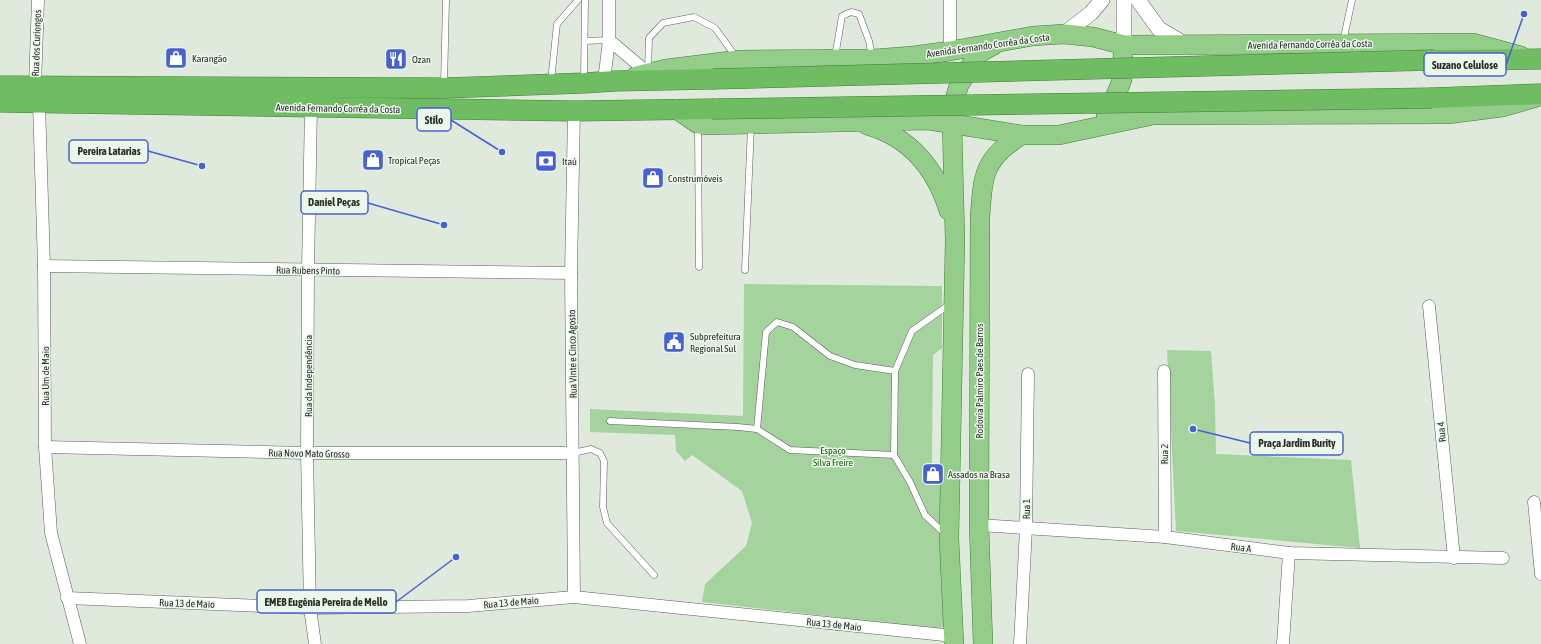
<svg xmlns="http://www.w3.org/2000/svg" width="1541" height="644" font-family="'Asap Condensed',sans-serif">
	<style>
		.green { fill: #a5d39e }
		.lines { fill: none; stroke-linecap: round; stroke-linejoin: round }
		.service-casing { stroke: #576056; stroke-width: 7 }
		.minor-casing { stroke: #576056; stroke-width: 13 }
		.tertiary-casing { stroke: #576056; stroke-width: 16 }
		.primary-casing { stroke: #3f7f35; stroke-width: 20 }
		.trunk-casing { stroke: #3f7f35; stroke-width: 21 }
		.service { stroke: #fff; stroke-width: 6 }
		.minor { stroke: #fff; stroke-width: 12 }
		.tertiary { stroke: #fff; stroke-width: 15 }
		.primary { stroke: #93cd89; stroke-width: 19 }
		.trunk { stroke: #6fbc62; stroke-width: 20 }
		.trunk-bridge-casing { stroke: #3f7f35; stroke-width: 21; stroke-linecap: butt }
		.trunk-bridge { stroke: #6fbc62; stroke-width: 20 }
		.labels { text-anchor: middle; stroke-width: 3; stroke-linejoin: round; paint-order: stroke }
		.street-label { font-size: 10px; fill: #2a2e2a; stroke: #ecf7eb }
		.poi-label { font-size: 10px; fill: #2a2e2a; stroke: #ecf7eb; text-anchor: start }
		.park-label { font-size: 10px; fill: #1b580f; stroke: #ecf7eb }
		.leader { fill: none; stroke: #4761d5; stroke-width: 1.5 }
		.callout-dot { fill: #4761d5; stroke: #ecf7eb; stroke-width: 1.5 }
		.callout { fill: #ecf7eb; stroke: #4761d5; stroke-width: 1.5 }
		.callout-label { font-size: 11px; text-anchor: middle; font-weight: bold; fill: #2a2e2a }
	</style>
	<rect width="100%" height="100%" fill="#dfeadd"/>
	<g class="green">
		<path d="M744,284L942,286V348L933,355L932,465L941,476L945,625L939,629L702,602L705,584L746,546L752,523L742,491L692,455L685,461L676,451L675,435L590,432V409L743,416Z"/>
		<path d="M1167,350L1211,351L1215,405L1216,454L1351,460L1360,548L1176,531Z"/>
	</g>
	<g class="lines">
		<g class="service-casing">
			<g id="service">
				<path d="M585,41L609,40"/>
				<path d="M1343,42L1352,0"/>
				<path d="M835,57L842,16L851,12L859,14L869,41L872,57"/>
				<path d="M648,71L649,38L663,23L694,17L715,28L736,57"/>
				<path d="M584,80L585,0"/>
				<path d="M551,81L557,24L578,0"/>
				<path d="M444,86L446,0"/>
				<path d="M698,127L699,267"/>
				<path d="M745,270L751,126"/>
				<path d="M610,421L738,427L757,429L790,450L894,455"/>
				<path d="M757,429L766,332L777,322L793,327L830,356L855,365L895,371"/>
				<path d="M573,453L591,449L600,453L604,461L603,507L607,523L654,575"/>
				<path d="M945,534L925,515L910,482L894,455L895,371L912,331L950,304"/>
			</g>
		</g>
		<g class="minor-casing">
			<g id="minor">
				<path d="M609,40L648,73"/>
				<path d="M950,51V0"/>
				<path d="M604,81L609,40V0"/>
				<path d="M35,86L38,0"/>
				<path d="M39,103L44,266L45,447L51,533L80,644"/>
				<path d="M311,108L308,270L307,453L310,608L315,644"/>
				<path d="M44,266L571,273"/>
				<path d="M1429,306L1454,558"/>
				<path d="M1164,371L1165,537"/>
				<path d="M45,447L307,453H573"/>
				<path d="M1534,502L1541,574"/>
				<path d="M979,525L1165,537L1289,553L1503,558"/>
				<path d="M574,597L571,273L574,111"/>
				<path d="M67,598L310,608L468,606L574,597L954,636"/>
				<path d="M1020,644L1026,528L1028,374"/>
				<path d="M1283,644L1289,553"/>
			</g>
		</g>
		<g class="tertiary-casing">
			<g id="tertiary">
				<path d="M1124,0V45"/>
				<path d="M1138,0L1159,29L1186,45"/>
				<path d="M1064,34L1091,13L1102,0"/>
			</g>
		</g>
		<g class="primary-casing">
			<g id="primary">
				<path d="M636,76L666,69L738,60L873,59L913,56L950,51L1033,36L1064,34L1093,37L1124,45L1473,43L1521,56"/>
				<path d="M676,109L698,124L709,125L928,120L1022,135H1059L1153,115L1448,114L1503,107L1534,98"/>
				<path d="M1106,116L1111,107L1122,80L1123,52"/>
				<path d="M867,125C910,137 936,169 949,211"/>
				<path d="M954,644L949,538L955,240L952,123L956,95L959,85L976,57L983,51L994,45"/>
				<path d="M983,644L979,525L980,217C983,176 983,158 1022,135"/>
			</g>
		</g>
		<g class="trunk-casing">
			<g id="trunk">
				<path d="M1435,60L1541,59"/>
				<path d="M0,86L444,88L584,83L615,81L713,79"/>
				<path d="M1432,98L1541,94"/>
				<path d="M0,102L574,111L712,109"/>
			</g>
		</g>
		<use href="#service" class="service"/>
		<use href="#minor" class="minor"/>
		<use href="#tertiary" class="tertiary"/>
		<use href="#primary" class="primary"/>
		<use href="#trunk" class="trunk"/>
		<g class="trunk-bridge-casing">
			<g id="trunk-bridge">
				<path d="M713,79L1435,60"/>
				<path d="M712,109L1432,98"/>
			</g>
		</g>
		<use href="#trunk-bridge" class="trunk-bridge"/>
	</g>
	<defs>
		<g id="shop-square" transform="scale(1.15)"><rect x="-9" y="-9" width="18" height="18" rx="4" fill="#4761d5" stroke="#ecf7eb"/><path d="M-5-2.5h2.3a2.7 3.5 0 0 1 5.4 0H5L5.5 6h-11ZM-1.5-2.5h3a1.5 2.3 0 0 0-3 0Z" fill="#fff"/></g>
		<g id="restaurant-square" transform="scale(1.15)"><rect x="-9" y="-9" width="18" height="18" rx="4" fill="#4761d5" stroke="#ecf7eb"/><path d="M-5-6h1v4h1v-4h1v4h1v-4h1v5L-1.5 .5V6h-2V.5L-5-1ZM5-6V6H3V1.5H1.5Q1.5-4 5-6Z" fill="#fff"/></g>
		<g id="bank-square" transform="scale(1.15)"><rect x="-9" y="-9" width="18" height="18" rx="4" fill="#4761d5" stroke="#ecf7eb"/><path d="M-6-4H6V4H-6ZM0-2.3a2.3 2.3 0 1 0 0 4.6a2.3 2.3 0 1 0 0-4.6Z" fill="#fff"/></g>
		<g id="civic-square" transform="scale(1.15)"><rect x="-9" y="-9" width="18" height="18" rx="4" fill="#4761d5" stroke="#ecf7eb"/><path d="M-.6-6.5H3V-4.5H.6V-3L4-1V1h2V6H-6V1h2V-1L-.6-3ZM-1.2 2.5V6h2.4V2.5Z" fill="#fff"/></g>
	</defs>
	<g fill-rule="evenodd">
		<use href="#shop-square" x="176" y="58"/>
		<use href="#restaurant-square" x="396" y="59"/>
		<use href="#shop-square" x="373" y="160"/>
		<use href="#bank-square" x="546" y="161"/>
		<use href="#shop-square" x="653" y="178"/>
		<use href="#civic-square" x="674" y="342"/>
		<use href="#shop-square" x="933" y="474"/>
	</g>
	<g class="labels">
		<g class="street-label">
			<text transform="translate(36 43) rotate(-88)" y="4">Rua dos Curiongos</text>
			<text transform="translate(1310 44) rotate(-1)" y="4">Avenida Fernando Corrêa da Costa</text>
			<text transform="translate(988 45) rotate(-8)" y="4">Avenida Fernando Corrêa da Costa</text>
			<text transform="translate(338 108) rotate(1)" y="4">Avenida Fernando Corrêa da Costa</text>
			<text transform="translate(308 270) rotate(1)" y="4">Rua Rubens Pinto</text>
			<text transform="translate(572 354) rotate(-91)" y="4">Rua Vinte e Cinco Agosto</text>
			<text transform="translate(45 376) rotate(-90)" y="4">Rua Um de Maio</text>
			<text transform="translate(308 376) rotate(-90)" y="4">Rua da Independência</text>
			<text transform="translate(979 381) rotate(-90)" y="4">Rodovia Palmiro Paes de Barros</text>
			<text transform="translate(1441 432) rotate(-96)" y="4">Rua 4</text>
			<text transform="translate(309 453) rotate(1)" y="4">Rua Novo Mato Grosso</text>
			<text transform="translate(1164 454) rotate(-90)" y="4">Rua 2</text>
			<text transform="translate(1026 509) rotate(-89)" y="4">Rua 1</text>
			<text transform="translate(1241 547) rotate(7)" y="4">Rua A</text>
			<text transform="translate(511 602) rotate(-5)" y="4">Rua 13 de Maio</text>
			<text transform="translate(187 603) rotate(2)" y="4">Rua 13 de Maio</text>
			<text transform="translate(834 624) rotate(6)" y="4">Rua 13 de Maio</text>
		</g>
		<g class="poi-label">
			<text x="192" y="62">Karangão</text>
			<text x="412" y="63">Ozan</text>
			<text x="388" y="164">Tropical Peças</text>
			<text x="562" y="165">Itaú</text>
			<text x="668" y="182">Construmóveis</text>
			<text x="690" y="340">Subprefeitura<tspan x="690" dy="12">Regional Sul</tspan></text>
			<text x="948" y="478">Assados na Brasa</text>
		</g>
		<g class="park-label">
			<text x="833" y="454">Espaço<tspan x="833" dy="12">Silva Freire</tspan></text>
		</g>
	</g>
	<path class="leader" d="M1524 14L1506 65M502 152L451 120M202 166L148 151M444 225L368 203M1193 429L1250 443M456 557L396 602"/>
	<g class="callout-dot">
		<circle cx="1524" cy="14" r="4"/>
		<circle cx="502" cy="152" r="4"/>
		<circle cx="202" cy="166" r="4"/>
		<circle cx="444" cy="225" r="4"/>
		<circle cx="1193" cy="429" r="4"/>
		<circle cx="456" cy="557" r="4"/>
	</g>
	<g class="callout">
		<rect x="1424" y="53" width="82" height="23" rx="4"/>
		<rect x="417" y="108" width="34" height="23" rx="4"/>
		<rect x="69" y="140" width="79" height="23" rx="4"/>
		<rect x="301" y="191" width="67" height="23" rx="4"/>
		<rect x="1250" y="432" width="93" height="23" rx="4"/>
		<rect x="257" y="590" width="139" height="23" rx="4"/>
	</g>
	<g class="callout-label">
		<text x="1465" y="69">Suzano Celulose</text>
		<text x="434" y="124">Stilo</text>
		<text x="109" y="155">Pereira Latarias</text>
		<text x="334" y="206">Daniel Peças</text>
		<text x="1297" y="447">Praça Jardim Burity</text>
		<text x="326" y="606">EMEB Eugênia Pereira de Mello</text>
	</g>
</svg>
